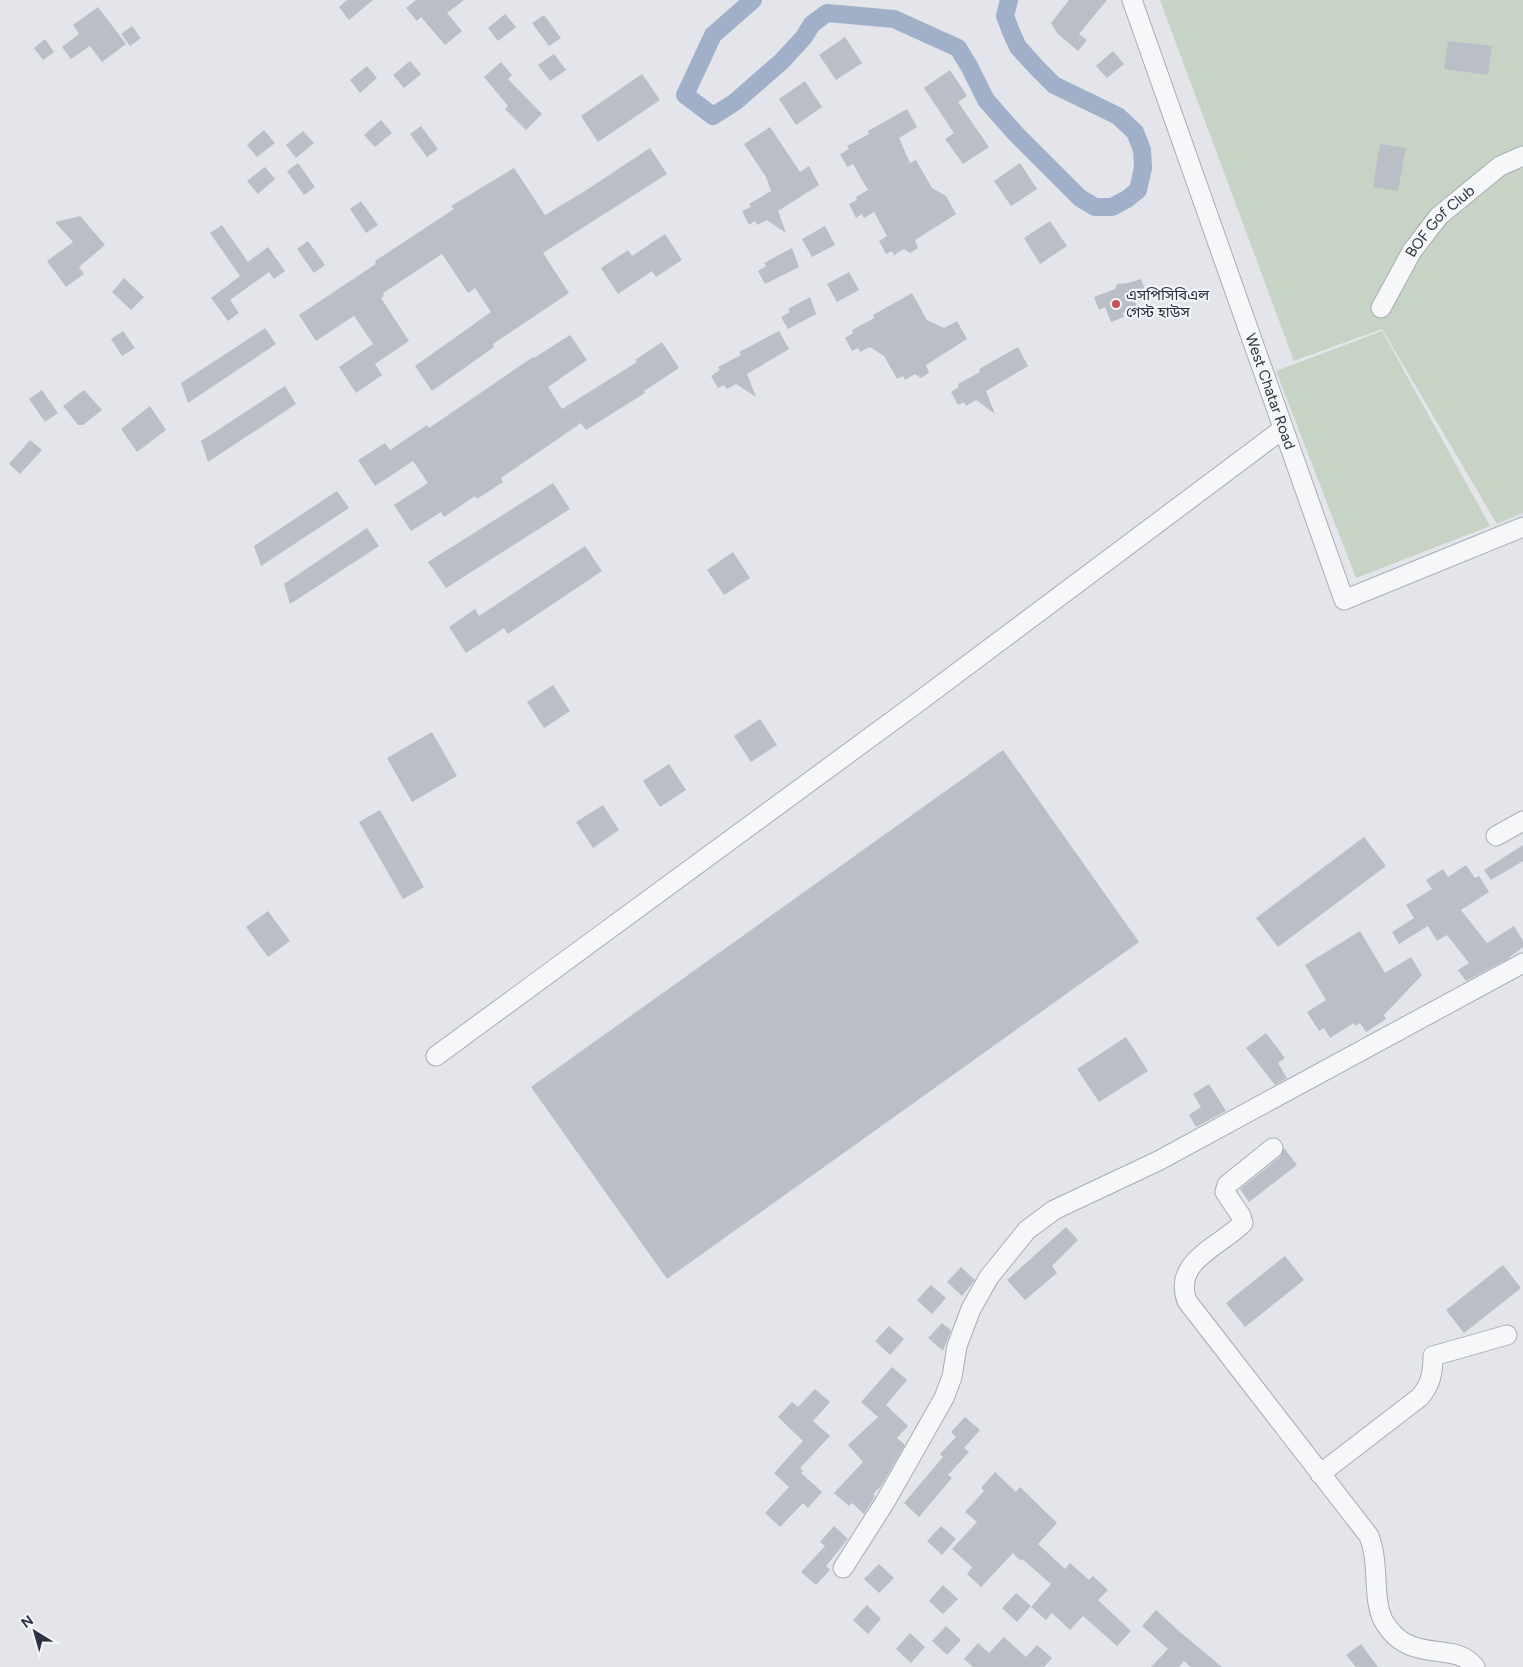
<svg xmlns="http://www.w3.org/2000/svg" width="1523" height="1667" font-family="Figtree,'Noto Sans Bengali',sans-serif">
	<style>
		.green { fill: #c7d4c5 }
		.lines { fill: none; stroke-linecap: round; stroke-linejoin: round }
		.canal { stroke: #a0b0c8; stroke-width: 18 }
		.building { fill: #babec7 }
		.minor-casing { stroke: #a8acb4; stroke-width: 21 }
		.minor { stroke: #f6f7f9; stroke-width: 19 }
		.poi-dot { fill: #c84f58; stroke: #f3f4f8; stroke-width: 2 }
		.labels { text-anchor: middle; stroke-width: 4.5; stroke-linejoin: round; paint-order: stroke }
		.street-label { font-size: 15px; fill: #2c3242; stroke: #f3f4f8 }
		.poi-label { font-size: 15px; fill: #2c3242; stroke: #f3f4f8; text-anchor: start }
	</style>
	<rect width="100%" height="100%" fill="#e3e5ea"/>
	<g class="green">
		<path d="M1160,0H1523V513L1497,524L1382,329L1294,361Z"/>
		<path d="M1382,331L1490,526L1356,578L1276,371Z"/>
	</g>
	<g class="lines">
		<path class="canal" d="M753,0L713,35L685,95L713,116L735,102L782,61L804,37L812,24L827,13L894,19L958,48L969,66L986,100L1016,134L1080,198L1095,207H1112L1127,199L1138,190L1143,168L1142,150L1135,132L1118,116L1054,85L1037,68L1018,47L1012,34L1005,16L1009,0"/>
	</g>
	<g class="building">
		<path d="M347,0H373L349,20L339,7Z"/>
		<path d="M416,0H464L447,13L462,31L445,45L421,17L417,21L406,8Z"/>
		<path d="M1069,0H1107L1079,34L1087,40L1078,51L1057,33L1051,23Z"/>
		<path d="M98,7L126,44L102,62L90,46L71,59L62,47L79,34L73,25Z"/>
		<path d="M505,14L516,27L498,41L488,28Z"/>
		<path d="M544,15L561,38L549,46L532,23Z"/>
		<path d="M132,26L141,38L130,46L121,34Z"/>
		<path d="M845,37L862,63L836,80L819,55Z"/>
		<path d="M45,39L54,52L43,60L34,48Z"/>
		<path d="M1448,41L1492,46L1488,75L1444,69Z"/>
		<path d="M1113,51L1124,64L1107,78L1096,66Z"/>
		<path d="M554,54L566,70L550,81L538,65Z"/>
		<path d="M410,61L421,74L404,88L393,75Z"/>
		<path d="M501,62L512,75L508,79L542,114L526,130L505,109L508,106L484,77Z"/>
		<path d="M367,66L377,78L360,93L350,80Z"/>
		<path d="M950,70L967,96L958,102L989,147L963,164L945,139L954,133L924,88Z"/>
		<path d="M642,74L660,100L598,142L581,116Z"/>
		<path d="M805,81L822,107L796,125L779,99Z"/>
		<path d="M907,109L917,127L899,138L910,163L916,160L932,188L946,196L956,214L915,240L918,248L910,253L904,249L894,255L892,251L886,254L879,241L887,236L874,212L864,218L862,214L856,218L849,204L857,200L856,197L868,190L853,164L847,167L840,154L849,149L847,146L869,134L868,131Z"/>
		<path d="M381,120L392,133L375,147L364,135Z"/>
		<path d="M421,126L438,149L427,157L410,134Z"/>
		<path d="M770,127L800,172L809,166L819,185L778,211L786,233L767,220L757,225L755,221L749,225L742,211L751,207L749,204L771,191L766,177L744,144Z"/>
		<path d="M264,130L275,143L257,157L247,145Z"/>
		<path d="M303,131L314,143L296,158L286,145Z"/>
		<path d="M1380,144L1406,148L1398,191L1373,187Z"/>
		<path d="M650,148L667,174L543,253L569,293L493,344L494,347L432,391L415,366L491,312L475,288L468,293L442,254L383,293L384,296L381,298L409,341L375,364L382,375L356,393L339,367L373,344L354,316L316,341L299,315L376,264L375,261L454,209L451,206L514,168L545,215L585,191Z"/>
		<path d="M298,163L315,187L304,195L287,171Z"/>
		<path d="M1020,163L1037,189L1011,206L994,181Z"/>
		<path d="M265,167L275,179L258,194L247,181Z"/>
		<path d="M361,201L378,225L366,233L350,209Z"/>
		<path d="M80,216L105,245L79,267L84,274L66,287L47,261L73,242L55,222Z"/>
		<path d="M1050,221L1067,246L1040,264L1024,238Z"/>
		<path d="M222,225L248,262L268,247L285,271L274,279L269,272L230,300L239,313L228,321L211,298L240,276L210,233Z"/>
		<path d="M825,226L835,245L812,257L802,239Z"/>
		<path d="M665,234L682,260L656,277L652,271L618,294L601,268L628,250L632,256Z"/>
		<path d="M308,241L325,265L314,273L297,249Z"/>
		<path d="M792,248L799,267L765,284L758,271L766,266L764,263Z"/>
		<path d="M849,272L859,290L837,302L827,284Z"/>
		<path d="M124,278L144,297L131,310L112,292Z"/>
		<path d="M1141,279L1146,293L1134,297L1137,308L1123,313L1124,317L1111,322L1105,307L1099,310L1094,297L1115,289L1117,284L1128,283Z"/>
		<path d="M912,293L927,320L944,328L957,321L967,339L926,365L929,373L921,378L915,374L905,380L903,376L897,379L884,356L870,347L860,352L858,348L852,351L845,338L853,333L852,330L874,318L873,315Z"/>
		<path d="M810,297L816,314L788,329L781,317L790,312L788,309Z"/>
		<path d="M265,328L276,344L188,403L181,383Z"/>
		<path d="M123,331L135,348L122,356L111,339Z"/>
		<path d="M779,331L789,349L747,374L756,397L736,384L727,389L724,385L718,388L711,376L720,370L718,367L741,355L739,352Z"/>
		<path d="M570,335L587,360L548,387L562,409L637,362L635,360L662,342L679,368L644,391L645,393L586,430L581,423L501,478L503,482L477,499L475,496L444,517L441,512L411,531L394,505L428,483L413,461L375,486L358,460L385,443L390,450L427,425L429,428L533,357L534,358Z"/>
		<path d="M1018,347L1028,366L986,391L995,414L976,400L966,406L964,402L958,405L951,392L959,387L958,384L980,372L979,369Z"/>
		<path d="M285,386L296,404L208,462L201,441Z"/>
		<path d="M42,390L58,413L45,422L29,399Z"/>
		<path d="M84,390L102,410L83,425H78L63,406Z"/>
		<path d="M150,406L166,430L137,452L121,429Z"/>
		<path d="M30,440L42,450L20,474L9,464Z"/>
		<path d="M553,483L570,509L446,588L428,562Z"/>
		<path d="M337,491L349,508L261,566L254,546Z"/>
		<path d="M367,528L379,546L290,604L284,584Z"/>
		<path d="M585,546L602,571L508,634L504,628L466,653L449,627L475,609L479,616Z"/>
		<path d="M733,552L750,578L724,595L707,570Z"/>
		<path d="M553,685L570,711L544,728L527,702Z"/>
		<path d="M760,719L777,745L751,762L734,736Z"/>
		<path d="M432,732L457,776L412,802L387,758Z"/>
		<path d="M1003,750L1139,942L667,1279L531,1087Z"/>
		<path d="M669,764L686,790L660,807L643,781Z"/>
		<path d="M603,805L619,830L593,848L576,822Z"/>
		<path d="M380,810L424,887L403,899L359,822Z"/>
		<path d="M1364,837L1386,866L1278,947L1256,918Z"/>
		<path d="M1523,845V861L1491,880L1484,870Z"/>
		<path d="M1466,865L1475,878L1479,876L1489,892L1461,910L1487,943L1514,926L1523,941V947L1506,960L1466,981L1458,970L1469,963L1447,935L1437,941L1428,926L1399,944L1392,932L1414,918L1406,905L1432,889L1426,880L1443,869L1448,877Z"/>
		<path d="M268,911L290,941L268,957L246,927Z"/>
		<path d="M1360,931L1385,973L1411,957L1422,975L1384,1015L1386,1019L1366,1032L1360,1023L1355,1026L1354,1023L1330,1038L1324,1028L1319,1031L1307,1012L1326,1000L1305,965Z"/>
		<path d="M1266,1033L1285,1058L1278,1063L1287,1078L1275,1085L1246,1048Z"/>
		<path d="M1126,1037L1148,1071L1099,1102L1077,1069Z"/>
		<path d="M1209,1084L1226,1111L1196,1127L1189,1115L1201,1107L1193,1094Z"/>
		<path d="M1284,1148L1297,1165L1249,1202L1240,1189L1280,1157Z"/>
		<path d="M1066,1227L1078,1240L1052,1266L1057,1273L1025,1300L1007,1280Z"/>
		<path d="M1285,1256L1304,1280L1245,1327L1226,1303Z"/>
		<path d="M1503,1265L1521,1288L1464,1333L1446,1310Z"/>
		<path d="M961,1267L975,1280L962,1296L947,1282Z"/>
		<path d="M931,1285L946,1298L932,1314L917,1300Z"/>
		<path d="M942,1323L951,1330L943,1351L928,1338Z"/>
		<path d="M889,1326L904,1339L890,1355L875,1341Z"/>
		<path d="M892,1367L907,1380L886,1405L908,1426L897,1438L905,1445L881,1486L873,1494L875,1496L864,1514L852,1503L849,1506L834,1493L863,1462L848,1445L878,1417L861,1402Z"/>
		<path d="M815,1389L830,1402L813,1421L830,1436L800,1468L803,1471L801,1473L822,1492L808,1508L803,1503L780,1527L765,1513L789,1487L774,1473L803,1441L778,1417L792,1402L798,1407Z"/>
		<path d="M965,1417L980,1430L964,1448L969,1452L948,1475L952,1478L919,1517L904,1503L943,1457L940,1454L956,1437L951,1432Z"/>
		<path d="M995,1472L1016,1492L1020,1487L1057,1523L1038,1544L1065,1569L1070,1563L1089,1580L1093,1576L1108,1590L1098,1600L1131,1631L1117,1646L1083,1616L1070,1630L1052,1613L1046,1620L1031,1607L1051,1584L1022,1559L1021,1561L1013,1553L981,1587L967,1574L972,1567L952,1549L977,1522L965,1512L984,1491L981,1488Z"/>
		<path d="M834,1526L848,1539L826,1566L830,1570L816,1585L801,1572L825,1546L820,1542Z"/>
		<path d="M941,1526L956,1539L942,1555L927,1541Z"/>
		<path d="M879,1564L894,1578L879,1593L864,1579Z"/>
		<path d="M943,1585L958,1599L943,1614L929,1601Z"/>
		<path d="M1016,1593L1031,1606L1017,1622L1002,1608Z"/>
		<path d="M867,1605L881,1619L868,1634L853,1620Z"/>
		<path d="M1156,1610L1180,1632L1222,1667H1191L1184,1661L1179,1667H1151L1168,1649L1142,1626Z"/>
		<path d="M946,1626L961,1640L947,1655L932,1641Z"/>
		<path d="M910,1633L925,1647L911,1663L896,1649Z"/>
		<path d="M1004,1637L1026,1657L1037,1645L1052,1658L1044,1667H973L964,1659L978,1643L989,1653Z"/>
		<path d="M1361,1644L1378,1667H1356L1346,1655Z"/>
	</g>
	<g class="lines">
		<g class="minor-casing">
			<g id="minor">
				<path id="s1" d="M1132,0L1344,600L1523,527"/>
				<path id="s2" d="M1381,308L1412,251L1439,216L1500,166L1523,156"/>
				<path d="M1496,836L1523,821"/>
				<path d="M436,1056L921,700L1283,429"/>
				<path d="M1273,1148L1227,1185L1225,1192L1241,1216L1243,1223C1221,1246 1172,1261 1187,1301L1369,1536C1380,1564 1372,1597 1383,1620C1409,1667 1454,1639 1475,1667"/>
				<path d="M1320,1474L1420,1397C1431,1384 1433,1372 1433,1356L1507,1335"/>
				<path d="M843,1568L885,1502L944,1398L952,1377L957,1346L971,1309L989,1277L1027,1230L1054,1210L1158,1161L1523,963"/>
			</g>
		</g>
		<use href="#minor" class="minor"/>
	</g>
	<circle class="poi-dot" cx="1116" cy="304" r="5"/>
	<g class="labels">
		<g class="street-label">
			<text dy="5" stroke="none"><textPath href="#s2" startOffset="106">BOF Gof Club</textPath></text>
			<text dy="5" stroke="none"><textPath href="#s1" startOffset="415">West Chatar Road</textPath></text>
		</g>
		<g class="poi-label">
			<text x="1126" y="300">এসপিসিবিএল<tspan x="1126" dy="17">গেস্ট হাউস</tspan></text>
		</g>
	</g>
	<g transform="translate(35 1632) rotate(323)" stroke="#f3f4f8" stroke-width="4" paint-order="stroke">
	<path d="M0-4L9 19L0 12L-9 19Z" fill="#2c3242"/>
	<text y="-8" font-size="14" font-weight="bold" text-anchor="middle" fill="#2c3242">N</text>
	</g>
</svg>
